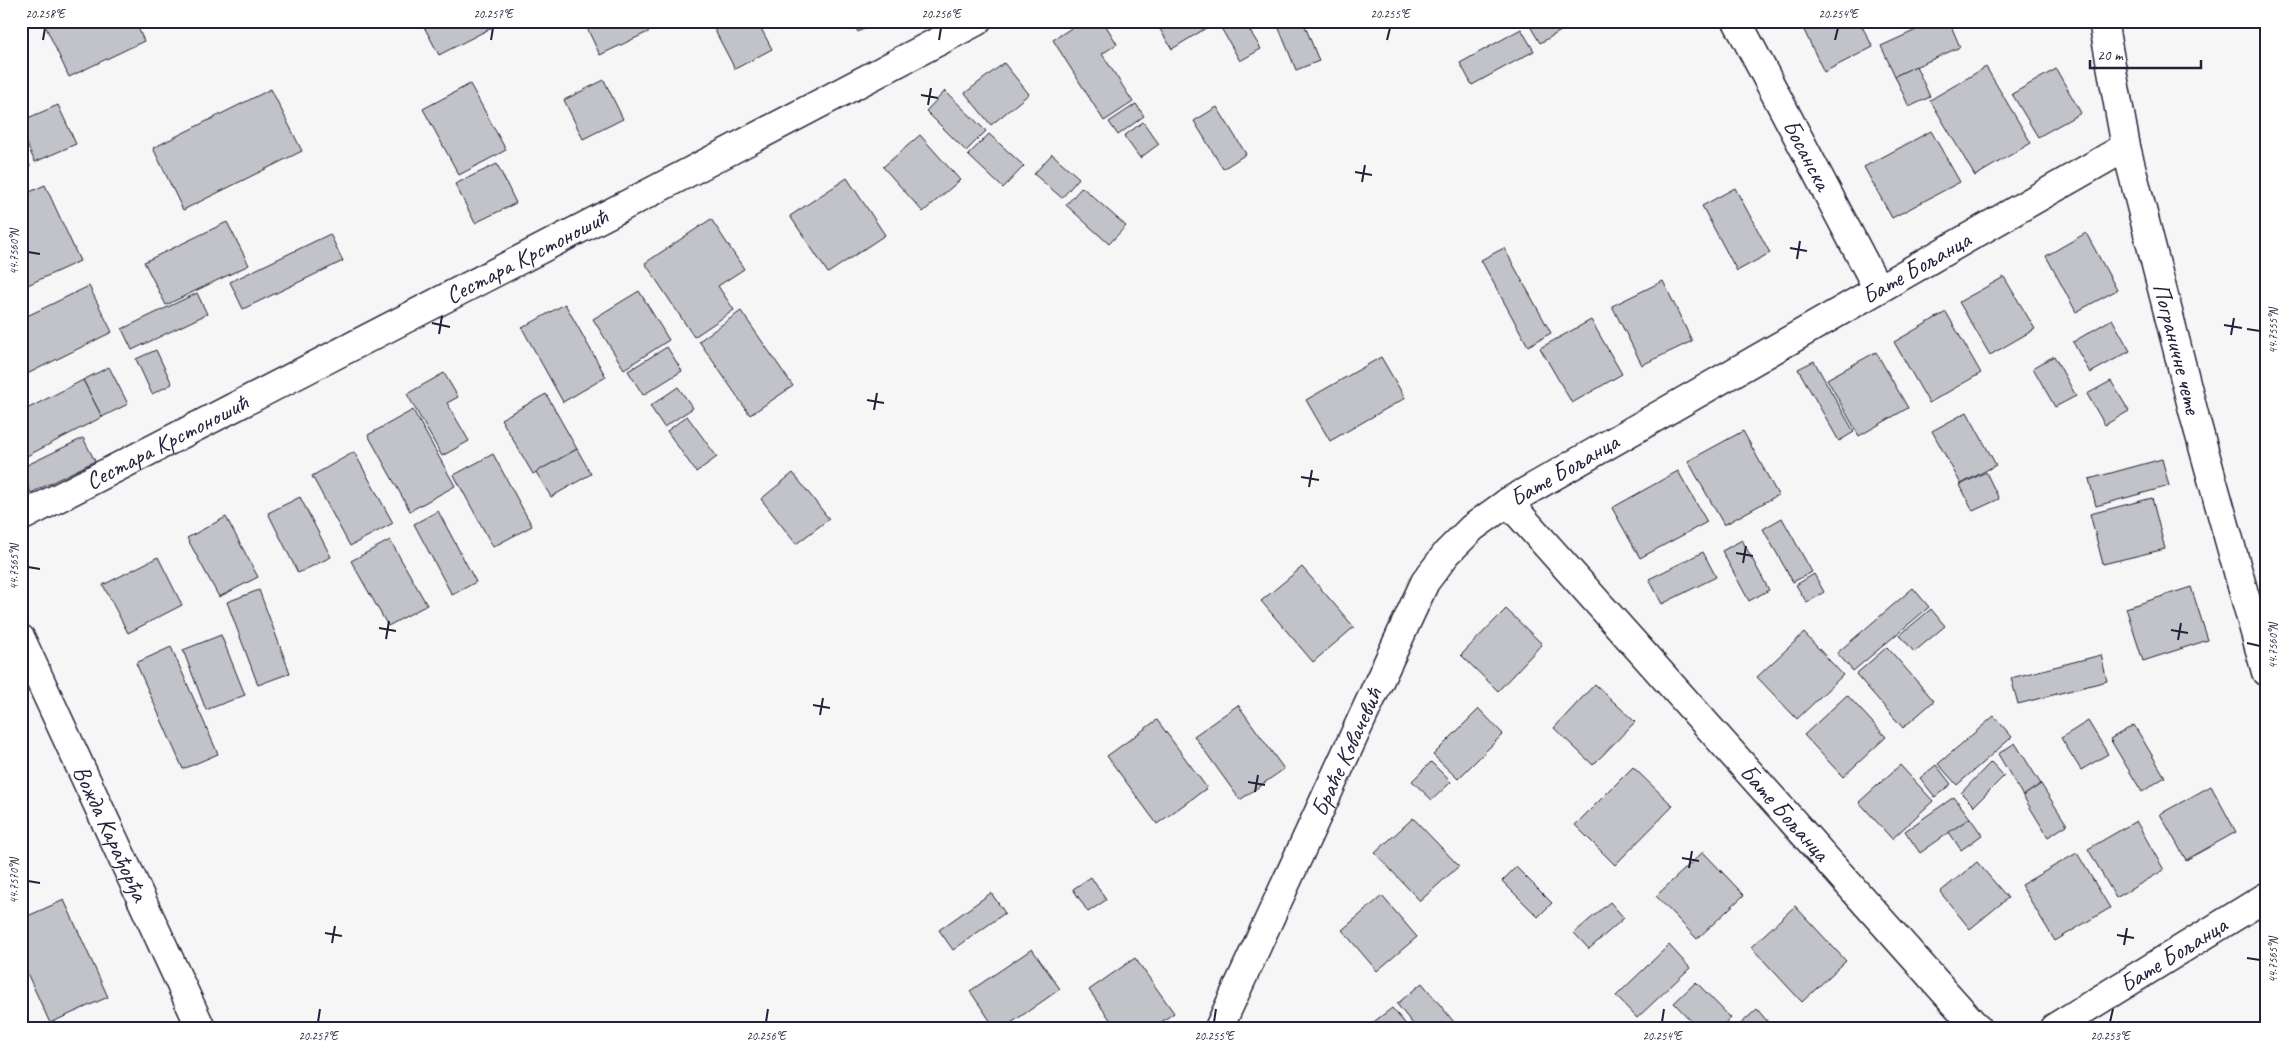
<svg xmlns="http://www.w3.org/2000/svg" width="2287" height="1049" font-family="Caveat,sans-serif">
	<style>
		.building { fill: #c2c2c9; stroke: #22223b }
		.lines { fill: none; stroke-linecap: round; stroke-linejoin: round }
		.minor-casing { stroke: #22223b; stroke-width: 31 }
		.major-casing { stroke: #22223b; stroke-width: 31 }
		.minor { stroke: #fff; stroke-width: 28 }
		.major { stroke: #fff; stroke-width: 28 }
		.ticks { fill: none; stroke: #22223b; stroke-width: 2 }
		.labels { text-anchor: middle; stroke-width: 5; stroke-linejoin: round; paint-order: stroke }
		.street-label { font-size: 24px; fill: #22223b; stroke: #fff }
		.neatline { fill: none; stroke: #22223b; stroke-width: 2 }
		.ticks-label { font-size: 12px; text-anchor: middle; fill: #22223b }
	</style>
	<rect width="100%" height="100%" fill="#f6f6f7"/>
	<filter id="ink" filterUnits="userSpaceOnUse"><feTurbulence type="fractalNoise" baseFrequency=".02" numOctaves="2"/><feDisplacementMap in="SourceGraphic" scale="10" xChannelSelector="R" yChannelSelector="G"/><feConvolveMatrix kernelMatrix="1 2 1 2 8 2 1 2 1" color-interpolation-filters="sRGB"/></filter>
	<g filter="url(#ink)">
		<g class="building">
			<path d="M43,21H135L144,41L69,77Z"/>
			<path d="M421,21H490L493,27L439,55Z"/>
			<path d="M590,21H671L600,55L585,24Z"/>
			<path d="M710,21H757L772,49L735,69Z"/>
			<path d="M852,21H879L858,32Z"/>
			<path d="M1082,21H1103L1117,44L1102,54L1133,102L1104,121L1053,40Z"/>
			<path d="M1155,21H1208L1211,25L1172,49Z"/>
			<path d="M1217,21H1244L1261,49L1240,61Z"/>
			<path d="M1276,21H1303L1319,61L1296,70Z"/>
			<path d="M1527,21H1562L1566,28L1540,43Z"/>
			<path d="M1859,21L1873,47L1824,72L1800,22Z"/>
			<path d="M1936,21H1949L1960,47L1895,76L1881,46Z"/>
			<path d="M1521,29L1534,51L1472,85L1460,63Z"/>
			<path d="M1004,63L1029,94L991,125L965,93Z"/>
			<path d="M1916,66L1930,97L1909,107L1895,76Z"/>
			<path d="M1986,67L2031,143L1975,176L1930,100Z"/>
			<path d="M2056,69L2081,113L2038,137L2012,94Z"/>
			<path d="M604,80L623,119L583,139L564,100Z"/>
			<path d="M470,84L506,150L459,175L423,109Z"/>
			<path d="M271,89L302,151L183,210L153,148Z"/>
			<path d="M945,91L986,131L966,151L926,111Z"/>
			<path d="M1136,104L1144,116L1118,135L1109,122Z"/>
			<path d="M58,105L76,144L35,162L21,132V121Z"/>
			<path d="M1217,107L1246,154L1223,169L1194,121Z"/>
			<path d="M1143,122L1159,144L1140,158L1124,136Z"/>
			<path d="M1931,131L1960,182L1892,218L1864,167Z"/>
			<path d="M989,134L1024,166L1003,188L968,155Z"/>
			<path d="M920,135L960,180L923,212L883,167Z"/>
			<path d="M21,144L30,166L21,170Z"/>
			<path d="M1052,154L1079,178L1062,198L1034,174Z"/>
			<path d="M497,164L516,203L475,223L455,184Z"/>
			<path d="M847,178L885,235L828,273L790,216Z"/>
			<path d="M45,185L80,261L21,288V196Z"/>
			<path d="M1082,187L1126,226L1109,244L1066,205Z"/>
			<path d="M1735,188L1770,253L1737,271L1702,206Z"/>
			<path d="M711,219L744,269L718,286L734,310L694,337L645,263Z"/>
			<path d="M227,222L249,265L166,305L144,262Z"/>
			<path d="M2086,233L2117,290L2076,312L2046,256Z"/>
			<path d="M330,234L343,261L243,309L230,282Z"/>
			<path d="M1504,248L1551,333L1528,346L1481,260Z"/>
			<path d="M2004,277L2035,329L1990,355L1959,302Z"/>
			<path d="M1663,281L1692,341L1642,365L1612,306Z"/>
			<path d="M89,286L112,332L21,377V319Z"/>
			<path d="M639,291L669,340L624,369L593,319Z"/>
			<path d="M197,293L207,314L132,350L122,329Z"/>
			<path d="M565,304L606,377L563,402L522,328Z"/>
			<path d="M741,311L793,386L750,415L699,341Z"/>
			<path d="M1946,312L1981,373L1929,403L1894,342Z"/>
			<path d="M2112,319L2130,351L2090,373L2073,342Z"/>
			<path d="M1591,320L1622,374L1572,403L1540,348Z"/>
			<path d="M667,347L682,371L643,395L628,371Z"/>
			<path d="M156,350L172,384L152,394L136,359Z"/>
			<path d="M1876,352L1908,408L1859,436L1827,379Z"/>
			<path d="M2054,356L2076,396L2055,407L2033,368Z"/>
			<path d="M1381,357L1405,398L1330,441L1306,400Z"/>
			<path d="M1814,361L1854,432L1839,441L1798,369Z"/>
			<path d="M109,367L128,404L102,417L83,380Z"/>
			<path d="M444,373L458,397L447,403L469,441L442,456L407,394Z"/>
			<path d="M83,380L102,417L21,459V412Z"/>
			<path d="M2111,381L2129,411L2105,425L2087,394Z"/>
			<path d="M678,387L693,408L664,427L650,406Z"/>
			<path d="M546,394L577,449L533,474L501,419Z"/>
			<path d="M413,410L455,486L410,511L368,435Z"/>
			<path d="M1967,412L1996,465L1961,484L1932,431Z"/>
			<path d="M687,416L717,457L696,472L667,431Z"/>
			<path d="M1743,431L1778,495L1724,525L1688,461Z"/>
			<path d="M83,438L95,461L31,493L21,473V468Z"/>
			<path d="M577,449L591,474L551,497L536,472Z"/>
			<path d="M354,452L393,523L350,546L312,476Z"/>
			<path d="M493,454L532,526L493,547L454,475Z"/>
			<path d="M2162,459L2169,486L2096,506L2089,479Z"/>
			<path d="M1678,471L1707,522L1640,558L1612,508Z"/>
			<path d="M1986,472L1999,499L1973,511L1960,485Z"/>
			<path d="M793,473L829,519L796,544L761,499Z"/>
			<path d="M300,497L331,557L298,573L268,513Z"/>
			<path d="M2152,498L2165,549L2103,564L2090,514Z"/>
			<path d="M438,511L476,582L452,595L414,524Z"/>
			<path d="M226,517L258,577L219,597L187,538Z"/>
			<path d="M1782,518L1812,572L1793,582L1763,529Z"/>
			<path d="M390,540L427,605L388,626L351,561Z"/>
			<path d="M1742,540L1769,590L1749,601L1722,551Z"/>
			<path d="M1703,552L1716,577L1662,604L1649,579Z"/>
			<path d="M158,557L182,605L128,633L103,585Z"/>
			<path d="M1302,567L1354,627L1313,662L1261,601Z"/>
			<path d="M1814,574L1824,592L1807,603L1796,585Z"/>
			<path d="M2191,587L2208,640L2143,661L2126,608Z"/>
			<path d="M1913,588L1929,607L1853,671L1837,653Z"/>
			<path d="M259,590L290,673L258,685L227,602Z"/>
			<path d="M1506,609L1542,644L1498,691L1461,655Z"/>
			<path d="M1931,609L1945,626L1914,652L1900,635Z"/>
			<path d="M1804,633L1843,675L1797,719L1757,677Z"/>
			<path d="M221,635L245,695L206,710L183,650Z"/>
			<path d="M171,647L218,754L183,769L136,663Z"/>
			<path d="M1887,647L1934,701L1903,728L1856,674Z"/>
			<path d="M2101,655L2107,681L2018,704L2011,678Z"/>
			<path d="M1595,684L1635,722L1593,765L1554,728Z"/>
			<path d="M1847,695L1886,737L1843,777L1804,735Z"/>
			<path d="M1238,705L1284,769L1240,800L1194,736Z"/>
			<path d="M1479,709L1503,734L1458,779L1433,755Z"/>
			<path d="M1994,716L2012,737L1957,785L1938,764Z"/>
			<path d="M1157,720L1207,788L1157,824L1107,756Z"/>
			<path d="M2088,721L2108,754L2081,770L2061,738Z"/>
			<path d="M2134,725L2165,777L2142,792L2110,739Z"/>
			<path d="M2015,743L2041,784L2023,796L1998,754Z"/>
			<path d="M1431,762L1451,782L1432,800L1412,781Z"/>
			<path d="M1991,762L2004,776L1974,806L1961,793Z"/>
			<path d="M1900,765L1933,801L1892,839L1859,802Z"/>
			<path d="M1936,765L1951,784L1935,797L1920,778Z"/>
			<path d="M1633,767L1673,806L1615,865L1575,825Z"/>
			<path d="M2041,784L2067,825L2048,837L2023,796Z"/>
			<path d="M2211,786L2236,832L2186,860L2160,814Z"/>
			<path d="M1954,797L1970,818L1920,853L1905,831Z"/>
			<path d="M1413,818L1459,866L1420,901L1375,853Z"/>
			<path d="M1970,818L1982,835L1961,850L1949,832Z"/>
			<path d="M2136,821L2164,870L2116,898L2088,849Z"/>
			<path d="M1703,852L1744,895L1697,939L1656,896Z"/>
			<path d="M2077,853L2110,908L2055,941L2021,885Z"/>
			<path d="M1977,862L2008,898L1970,929L1940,892Z"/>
			<path d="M1516,867L1552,903L1538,917L1502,881Z"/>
			<path d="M1091,877L1106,900L1088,912L1073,889Z"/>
			<path d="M991,893L1005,913L953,950L939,930Z"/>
			<path d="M1382,896L1417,937L1377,971L1342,930Z"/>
			<path d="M64,900L108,997L50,1023L21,960V919Z"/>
			<path d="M1610,902L1624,918L1589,949L1574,933Z"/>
			<path d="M1795,906L1846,961L1802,1002L1751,947Z"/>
			<path d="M1669,945L1690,968L1637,1018L1616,996Z"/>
			<path d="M1032,949L1060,989L1004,1028H995L970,991Z"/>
			<path d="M1135,958L1174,1013L1153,1028H1116L1089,990Z"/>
			<path d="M1696,982L1731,1018L1721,1028H1698L1674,1003Z"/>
			<path d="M1422,983L1454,1022L1448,1028H1416L1397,1004Z"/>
			<path d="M1392,1008L1409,1028H1374L1371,1024Z"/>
			<path d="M1757,1009L1773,1028H1736Z"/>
		</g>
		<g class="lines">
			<g class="minor-casing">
				<g id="minor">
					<path id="s1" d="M1737,21L1878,289"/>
					<path id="s2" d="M2103,21L2126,147L2195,418L2266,672"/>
					<path id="s3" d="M1508,502L1977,1028"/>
					<path id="s4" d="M21,517L653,191L977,21"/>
					<path id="s5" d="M1219,1028L1425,582L1447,553L1472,528L1508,502L2126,147"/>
					<path id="s6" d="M2054,1028L2266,897"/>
				</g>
			</g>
			<g class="major-casing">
				<g id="major">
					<path id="s7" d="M21,639L201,1028"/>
				</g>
			</g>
			<use href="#minor" class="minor"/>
			<use href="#major" class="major"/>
		</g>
	</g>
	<path class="ticks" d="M43,40L45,28M491,40L493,28M939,40L941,28M1387,40L1390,28M1835,40L1838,28M921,95L938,98M928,105L931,88M1355,172L1372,175M1362,182L1365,165M1790,248L1807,251M28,252L40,254M1797,259L1800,241M432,323L450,327M2224,325L2242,328M2247,329L2260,331M439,334L442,316M2231,335L2234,318M867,400L884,403M874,410L877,393M1301,477L1319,480M1309,487L1312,470M1736,553L1753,556M1743,563L1746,546M28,567L40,569M379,628L396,631M2171,630L2188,633M386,639L389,621M2178,640L2181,623M2247,643L2260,646M813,705L830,708M820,715L823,698M1248,782L1265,785M1255,792L1258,775M1682,858L1699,861M1689,868L1692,851M28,881L40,883M325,933L342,936M2117,935L2134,938M332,943L335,926M2124,945L2127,928M2247,958L2260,960M318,1022L320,1009M766,1022L768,1009M1214,1022L1216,1009M1662,1022L1664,1009M2110,1022L2113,1009"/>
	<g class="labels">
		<g class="street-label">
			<text dy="8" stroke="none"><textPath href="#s1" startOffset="151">Босанска</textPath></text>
			<text dy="8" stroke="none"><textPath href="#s4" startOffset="569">Сестара Крстоношић</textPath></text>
			<text dy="8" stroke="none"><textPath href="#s5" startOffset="1078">Бате Бољанца</textPath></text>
			<text dy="8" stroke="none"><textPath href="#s2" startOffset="336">Пограничне чете</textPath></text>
			<text dy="8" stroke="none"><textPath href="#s4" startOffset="164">Сестара Крстоношић</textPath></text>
			<text dy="8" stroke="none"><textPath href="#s5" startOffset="672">Бате Бољанца</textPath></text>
			<text dy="8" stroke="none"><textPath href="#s5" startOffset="304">Браће Ковачевић</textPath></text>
			<text dy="8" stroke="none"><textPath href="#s3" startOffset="416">Бате Бољанца</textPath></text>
			<text dy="8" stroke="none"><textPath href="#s7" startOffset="214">Вожда Карађорђа</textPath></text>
			<text dy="8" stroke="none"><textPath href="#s6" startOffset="140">Бате Бољанца</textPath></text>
		</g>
	</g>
	<rect width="2287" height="1049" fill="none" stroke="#fff" stroke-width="55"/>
	<path d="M2090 60v8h111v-8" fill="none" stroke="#22223b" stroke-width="2.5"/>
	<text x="2097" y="60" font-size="15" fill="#22223b" stroke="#ffffff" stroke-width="4" paint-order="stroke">20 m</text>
	<rect x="28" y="28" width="2232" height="994" class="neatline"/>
	<g class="ticks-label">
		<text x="45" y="18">20.258°E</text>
		<text x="493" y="18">20.257°E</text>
		<text x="941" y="18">20.256°E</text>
		<text x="1390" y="18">20.255°E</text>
		<text x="1838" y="18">20.254°E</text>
		<text transform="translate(14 252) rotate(-90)" y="4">44.7560°N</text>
		<text transform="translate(2273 331) rotate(-90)" y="4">44.7555°N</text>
		<text transform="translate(14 567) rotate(-90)" y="4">44.7565°N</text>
		<text transform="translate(2273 646) rotate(-90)" y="4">44.7560°N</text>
		<text transform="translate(14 881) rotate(-90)" y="4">44.7570°N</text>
		<text transform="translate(2273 960) rotate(-90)" y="4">44.7565°N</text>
		<text x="318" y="1040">20.257°E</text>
		<text x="766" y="1040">20.256°E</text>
		<text x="1214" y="1040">20.255°E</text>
		<text x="1662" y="1040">20.254°E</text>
		<text x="2110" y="1040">20.253°E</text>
	</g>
</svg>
